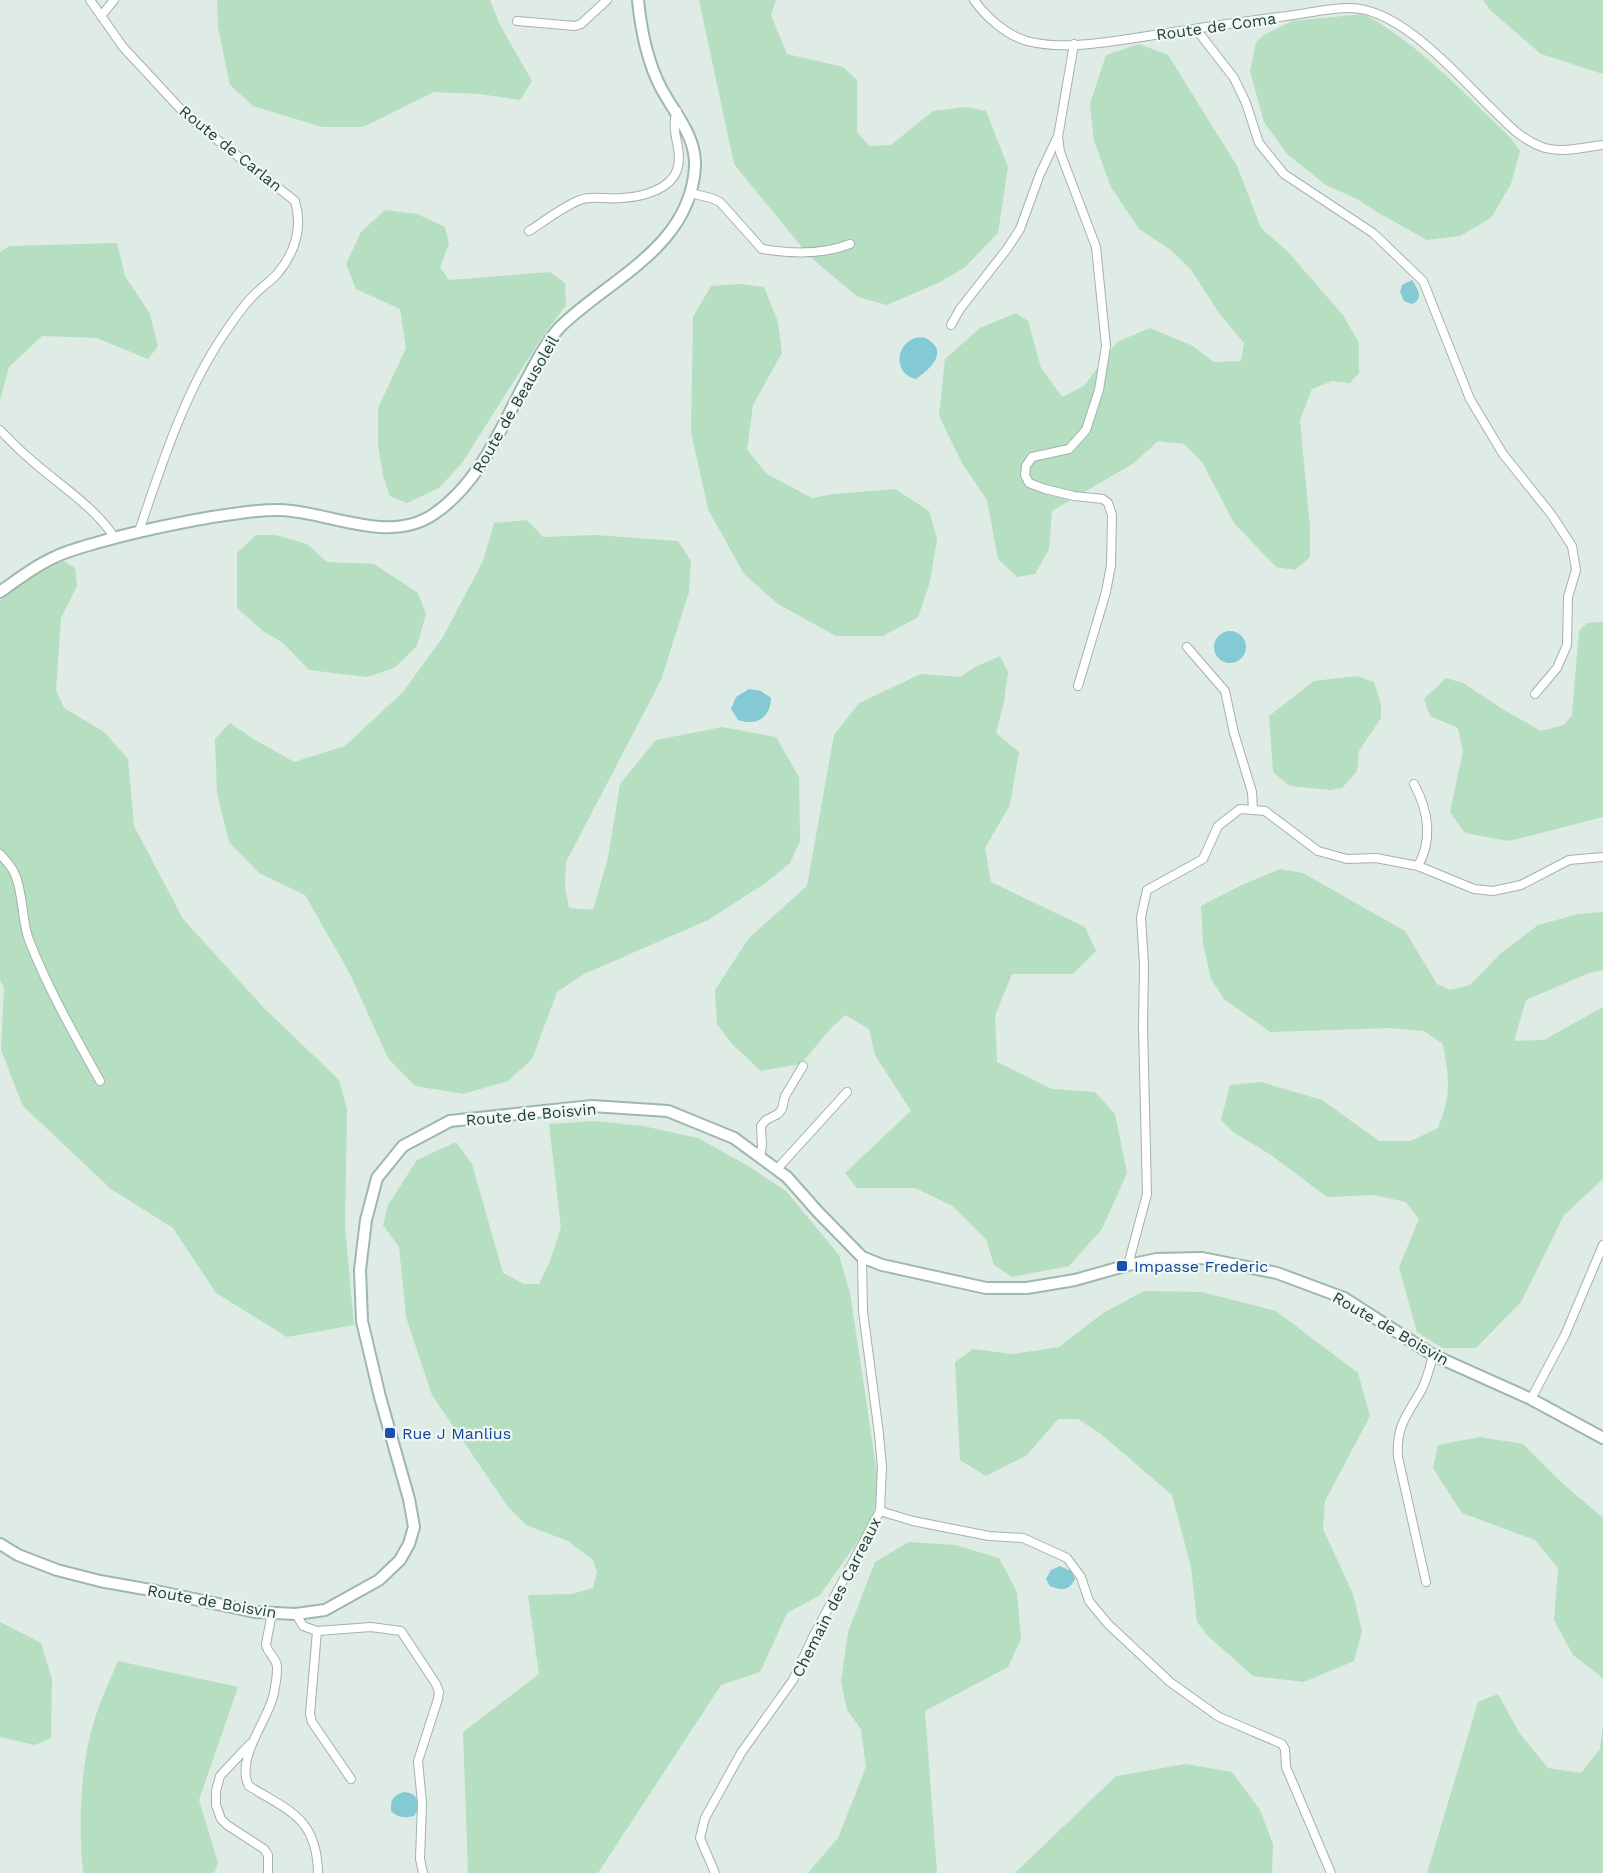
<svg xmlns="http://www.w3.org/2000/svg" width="1603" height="1873" font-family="'Work Sans',sans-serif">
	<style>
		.green { fill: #b6dec0 }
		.water { fill: #83cad4 }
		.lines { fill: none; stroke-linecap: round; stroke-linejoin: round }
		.street-casing { stroke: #a2b3ac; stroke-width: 10 }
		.secondary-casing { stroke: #9db8ad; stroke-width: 14 }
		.street { stroke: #fff; stroke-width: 8 }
		.secondary { stroke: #fff; stroke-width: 10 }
		.transit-dot { fill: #1a4fb4; stroke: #eff8f3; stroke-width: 2 }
		.labels { text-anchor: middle; stroke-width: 4.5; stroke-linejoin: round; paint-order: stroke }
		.street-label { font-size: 16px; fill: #1f3c33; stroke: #eff8f3 }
		.transit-label { font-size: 16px; fill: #164399; stroke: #eff8f3; text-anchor: start }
	</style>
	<rect width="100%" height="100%" fill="#dfebe5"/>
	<g class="green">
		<path d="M217,0H490L500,25L532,81L520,100L480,94L434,92L363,127H322L253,106L230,85L218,27Z"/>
		<path d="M699,0H776L771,15L787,54L843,67L857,80V132L869,146L891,145L933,111L966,107L986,111L1008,167L998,233L964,268L938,283L887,305L858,297L809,256L734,164Z"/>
		<path d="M1483,0H1603V74L1541,54L1490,10Z"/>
		<path d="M1363,14C1418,42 1465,95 1510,137L1520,151L1511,184L1491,218L1460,236L1427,240L1377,212L1357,199L1326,185L1287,154L1264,122L1250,71L1256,42L1264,35L1292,21Z"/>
		<path d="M1139,44L1168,55L1237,166L1261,228L1288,252L1343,315L1359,343V373L1350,383L1332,381L1312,389L1300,420L1310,528V557L1295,570L1276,567L1234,523L1202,462L1184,444L1158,441L1134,463L1052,511L1049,549L1035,574L1017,577L998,559L987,500L962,463L939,416L945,359L980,328L1016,313L1028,321L1041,368L1062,397L1084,386L1117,342L1150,328L1191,345L1214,362L1241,361L1244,343L1219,313L1192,271L1171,250L1139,229L1111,187L1094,141L1090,104L1106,55Z"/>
		<path d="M385,210L417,214L445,227L449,244L440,267L449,280L550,272L565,283L566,305L540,340L462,463L439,488L407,503L390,496L383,476L378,445V408L406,348L400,309L356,289L346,264L361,232Z"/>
		<path d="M117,243L125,276L150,314L158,346L148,359L97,338L42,336L9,367L0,400V252L10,246Z"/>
		<path d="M740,284L764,287L778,322L782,353L753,405L747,450L767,474L812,498L834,494L895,489L929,511L937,539L930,582L918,617L883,636H836L778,604L744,574L708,509L691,432L693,317L711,286Z"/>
		<path d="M527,520L543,537L595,535L678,541L691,561L689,592L661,680L566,862L565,887L569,908L593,910L608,858L620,784L656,740L722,727L776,737L799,777L800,841L790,863L767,882L708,920L584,974L557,992L532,1059L508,1081L463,1094L415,1086L388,1058L350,974L305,895L259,873L229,842L217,793L215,739L230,723L252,738L294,762L345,746L403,692L443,637L483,561L494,523Z"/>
		<path d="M256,535H276L307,544L327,562L374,564L418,593L426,614L417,646L394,668L367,677L309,670L282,642L263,631L237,608V553Z"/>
		<path d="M63,561L75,568L77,586L61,618L56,690L64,708L104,732L128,759L134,826L183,919L264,1008L339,1080L347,1109L345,1227L354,1325L287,1337L216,1293L173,1228L111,1189L23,1106L1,1050L4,987L0,980V601L21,584Z"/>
		<path d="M1603,622V817L1509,841L1465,833L1450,812L1463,751L1458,728L1430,716L1424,699L1446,678L1463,683L1504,710L1541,731L1564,725L1572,715L1579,631L1587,623Z"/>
		<path d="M1000,656L1008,672L1004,702L996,733L1019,752L1010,805L985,848L991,882L1085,927L1096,951L1073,974H1012L995,1016L997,1062L1052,1089L1095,1092L1115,1114L1127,1173L1102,1229L1069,1266L1012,1277L994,1265L986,1239L953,1206L915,1188H857L845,1173L911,1111L875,1055L869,1029L845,1015L831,1028L801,1064L761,1071L732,1044L717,1024L715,990L749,938L807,886L834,735L859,703L921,674L960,677L975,667Z"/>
		<path d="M1357,676L1374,682L1381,705V718L1359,751L1357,771L1342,788L1330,790L1290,786L1273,772L1269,716L1314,681Z"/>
		<path d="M1280,869L1303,873L1405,931L1437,984L1450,990L1470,985L1500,954L1538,925L1578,914L1603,912V970L1589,973L1526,1000L1514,1041L1544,1040L1603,1007V1179L1564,1215L1521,1302L1476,1348H1442L1417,1332L1399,1267L1419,1219L1406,1202L1373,1195L1327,1197L1271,1155L1233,1132L1221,1120L1230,1085L1261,1082L1322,1100L1379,1141H1411L1438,1128C1452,1093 1449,1080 1443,1044L1424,1031L1391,1028L1270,1032L1224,999L1211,979L1203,943L1201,906L1242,885Z"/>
		<path d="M594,1121L643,1126L698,1138L748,1166L786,1191L839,1255L850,1293L879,1487L872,1521L820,1595L787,1613L760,1672L721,1685L598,1873H468L463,1732L539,1674L528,1595L572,1594L593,1588L597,1572L593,1560L568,1541L526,1525L508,1507L432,1395L406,1317L399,1247L383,1225L388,1205L417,1160L456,1142L472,1164L503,1273L524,1284H539L550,1261L561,1228L549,1124Z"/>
		<path d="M1144,1291L1202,1292L1276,1311L1358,1373L1370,1416L1325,1501L1323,1529L1353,1594L1362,1631L1354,1661L1304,1682L1253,1676L1208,1636L1197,1622L1191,1567L1172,1495L1101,1434L1078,1419H1058L1027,1455L986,1476L960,1460L955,1362L973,1349L1012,1354L1059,1347L1103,1313Z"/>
		<path d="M1480,1437L1523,1444L1561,1482L1603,1518V1678L1573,1655L1554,1620L1558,1568L1535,1540L1462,1513L1433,1468L1438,1445Z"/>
		<path d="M909,1542L955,1545L999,1558L1017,1592L1021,1639L1008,1667L925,1711L937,1873H808L838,1838L866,1767L861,1729L847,1710L841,1682L848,1632L875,1562Z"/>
		<path d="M0,1622L41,1643L52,1679L51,1738L35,1745L0,1737Z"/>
		<path d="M118,1661L238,1687L199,1800L218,1863L214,1873H83C78,1822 80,1761 97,1712C103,1695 111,1678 118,1661Z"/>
		<path d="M1498,1694L1520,1734L1548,1768L1581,1773L1600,1749L1603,1726V1873H1427L1478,1702Z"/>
		<path d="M1186,1764L1232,1772L1260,1810L1273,1844L1272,1873H1015L1116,1776Z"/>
	</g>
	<g class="water">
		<path d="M1412,280C1417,288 1425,299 1412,304L1404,301L1400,292L1402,285Z"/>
		<path d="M923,337C951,349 932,368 916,379C895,375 894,347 913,339C916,337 919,338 923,337Z"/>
		<circle cx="1230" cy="647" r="16"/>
		<path d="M749,689L761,691L771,698C770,719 756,726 738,720L731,709L736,697Z"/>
		<path d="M1060,1566L1071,1571L1075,1579C1069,1591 1062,1591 1050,1586L1046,1579L1051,1570Z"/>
		<path d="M403,1792C415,1793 416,1796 420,1807L414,1816C405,1818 398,1818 391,1811C391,1799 392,1797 403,1792Z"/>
	</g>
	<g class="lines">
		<g class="street-casing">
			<g id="street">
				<path d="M90,0L123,47L187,116L295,201C303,228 295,252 278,273C270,282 259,289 251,298C241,309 232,322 224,334C184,393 162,464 139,531"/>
				<path d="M974,0C986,17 1006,35 1027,41C1061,50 1101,43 1135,38C1186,30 1237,22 1287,16C1308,13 1330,8 1350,8C1399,8 1455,72 1488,105C1506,122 1520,140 1545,148C1563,153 1585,147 1603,145"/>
				<path d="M101,16L114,0"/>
				<path d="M517,21L575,26L581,24L607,0"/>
				<path d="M1196,29L1234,78L1246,103L1259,143L1284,174L1373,233L1423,281L1470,399L1503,454L1551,514L1572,546L1576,570L1568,597L1567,645L1557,668L1535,694"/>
				<path d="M1074,44L1058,137L1060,152L1096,247L1106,346L1099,390L1086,430L1069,449L1032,457L1026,466L1025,475L1029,483L1045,489L1074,496L1103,499L1108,503L1112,515L1111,565L1106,592L1078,686"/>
				<path d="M690,193L711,198L720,202L762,249C792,254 822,255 850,244"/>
				<path d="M529,231C545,221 562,207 580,200C594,195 607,200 622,198C641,197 670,190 677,170C684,149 669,133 677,111"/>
				<path d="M951,325L960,309L1007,249L1020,229L1040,174L1057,138"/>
				<path d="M0,430C10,440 19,450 30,459C59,485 93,505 115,538"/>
				<path d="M1187,647L1225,691L1234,733L1252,792L1253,810"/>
				<path d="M1414,784C1428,810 1433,839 1418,866"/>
				<path d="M0,854C5,860 10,865 14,872C24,893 21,919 29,940C48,989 75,1036 100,1081"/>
				<path d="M760,1157L762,1146L761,1126L766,1120L778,1114L782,1109L785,1096L803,1066"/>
				<path d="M777,1169L847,1092"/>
				<path d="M1128,1265L1147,1194L1143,1026L1144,965L1141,917L1147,890L1203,859L1218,826L1240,809L1265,811L1318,851L1347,859L1376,858L1418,866L1474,889L1493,891L1521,885L1569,860L1603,857"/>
				<path d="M1531,1399L1565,1335L1603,1245"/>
				<path d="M880,1511L913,1521L989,1536L1023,1538L1067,1558L1081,1577L1089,1601L1108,1624L1170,1682L1219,1717L1282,1744L1285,1749L1286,1767L1331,1873"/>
				<path d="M1426,1582L1398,1457C1396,1427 1406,1416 1421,1391C1427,1380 1430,1367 1433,1355"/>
				<path d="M272,1613L266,1644C267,1654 278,1658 277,1669C277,1678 275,1688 273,1697C266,1723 235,1760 249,1786C289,1811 317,1818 318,1873"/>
				<path d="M296,1614L303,1626L317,1631L371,1627L401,1631L436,1684L439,1692L438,1699L418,1761L422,1803L420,1859L423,1873"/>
				<path d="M317,1631L310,1714L312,1722L351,1779"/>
				<path d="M250,1744L220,1776L216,1791V1805L221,1819L227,1825L264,1849L268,1855V1873"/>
				<path d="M715,1873L700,1838L705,1818L741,1753L793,1680L813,1637L880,1511L882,1467L879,1434L863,1311L862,1257"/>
			</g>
		</g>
		<g class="secondary-casing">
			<g id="secondary">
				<path d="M0,592C18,579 35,566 55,557C67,551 82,547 96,543C134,532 172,524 212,517C235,514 258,509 281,510C330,512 389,545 434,514C481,482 502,425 528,377C537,360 547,341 560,327C609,279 691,247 695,166C696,136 675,114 661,88C647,61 641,31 638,0"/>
				<path d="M0,1544L18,1555L57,1570L100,1581L156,1591L255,1612L296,1614L325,1610L379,1580L400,1560L409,1544L414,1527L409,1499L380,1397L362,1321L360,1270L366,1220L377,1178L403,1146L450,1121L592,1106L668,1111L734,1138L787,1177L818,1212L862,1257L882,1265L986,1288H1027L1075,1280L1128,1265L1157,1259L1202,1258L1277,1273L1344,1298L1433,1355L1531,1399L1603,1438"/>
			</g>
		</g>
		<use href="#street" class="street"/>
		<use href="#secondary" class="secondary"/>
	</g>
	<g class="transit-dot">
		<rect x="1116" y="1260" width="12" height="12" rx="3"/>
		<rect x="384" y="1427" width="12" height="12" rx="3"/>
	</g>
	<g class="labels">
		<g class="street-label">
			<text transform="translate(1216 26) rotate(-8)" y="6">Route de Coma</text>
			<text transform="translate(231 148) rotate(39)" y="6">Route de Carlan</text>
			<text transform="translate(515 404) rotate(-60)" y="6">Route de Beausoleil</text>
			<text transform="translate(531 1114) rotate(-5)" y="6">Route de Boisvin</text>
			<text transform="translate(1391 1328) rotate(30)" y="6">Route de Boisvin</text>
			<text transform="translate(836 1597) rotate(-63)" y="6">Chemain des Carreaux</text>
			<text transform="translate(212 1601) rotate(10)" y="6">Route de Boisvin</text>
		</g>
		<g class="transit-label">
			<text x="1134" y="1272">Impasse Frederic</text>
			<text x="402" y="1439">Rue J Manlius</text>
		</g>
	</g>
</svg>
